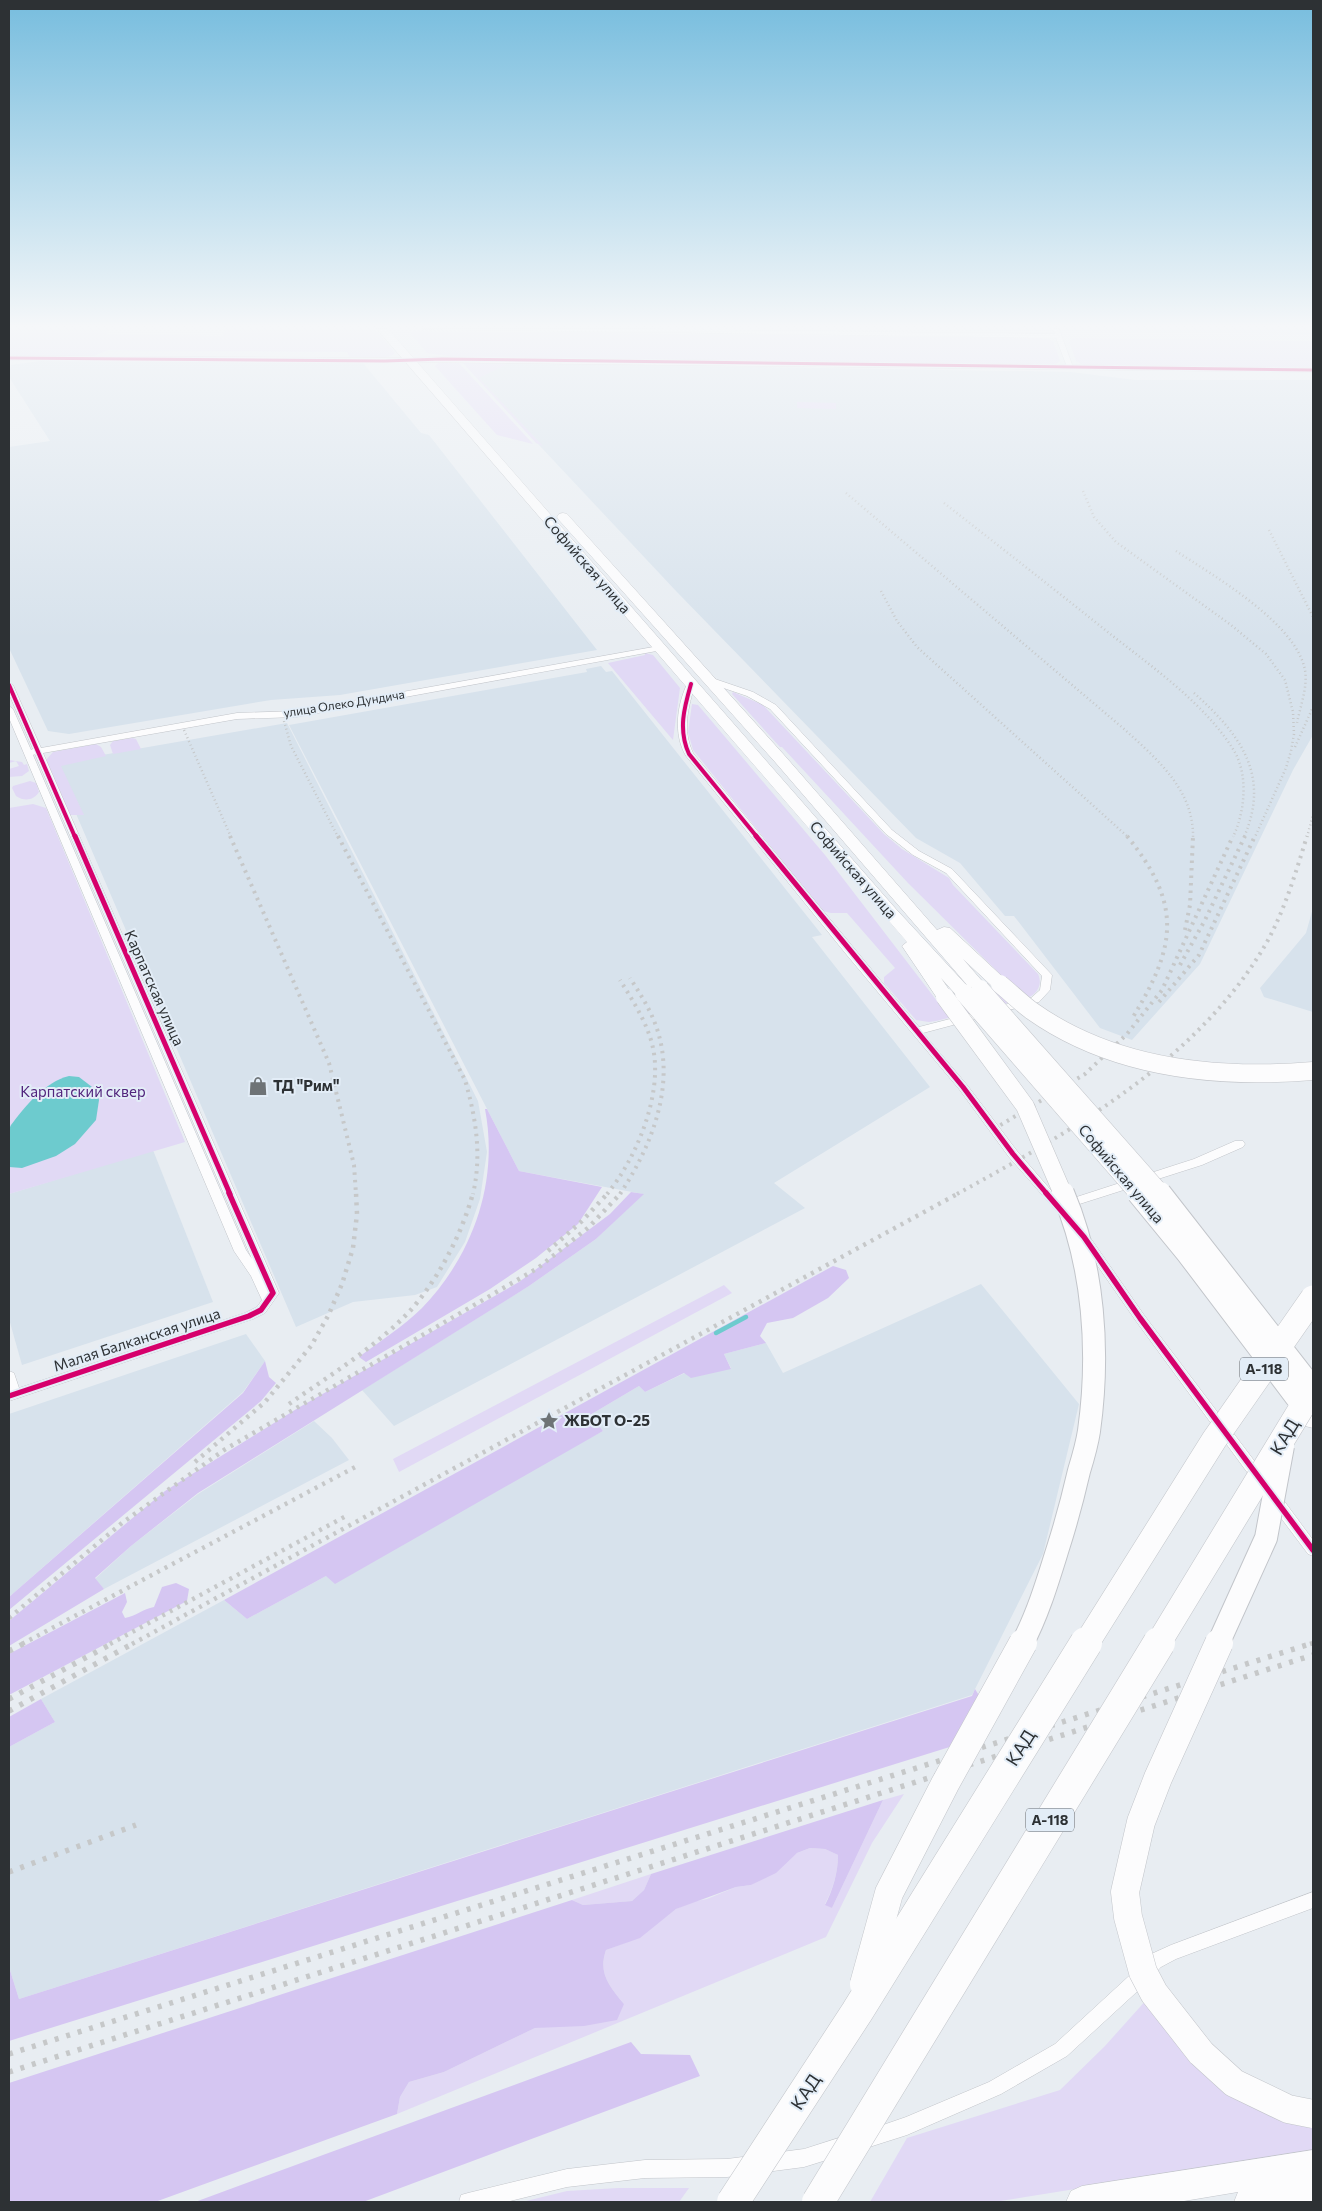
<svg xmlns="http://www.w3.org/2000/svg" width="1322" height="2211" font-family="Commissioner,sans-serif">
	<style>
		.built { fill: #d7e2ec }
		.green { fill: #e1d9f5 }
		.forest { fill: #d5c6f2 }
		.water { fill: #6dcbce }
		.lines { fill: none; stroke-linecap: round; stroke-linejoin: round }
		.stream { stroke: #6dcbce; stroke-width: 4.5 }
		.minor-casing { stroke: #c2c5ca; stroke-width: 1 }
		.tertiary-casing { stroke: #c2c5ca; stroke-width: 1 }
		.primary-casing { stroke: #c2c5ca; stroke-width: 1 }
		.minor { fill: #fcfcfd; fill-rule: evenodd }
		.tertiary { fill: #fcfcfd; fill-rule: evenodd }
		.primary { fill: #fcfcfd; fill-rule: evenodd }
		.rail-far3 { stroke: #c6c8c9; stroke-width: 2.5; stroke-dasharray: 1 3; stroke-linecap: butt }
		.rail-far2 { stroke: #c6c8c9; stroke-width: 4; stroke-dasharray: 2.5 5; stroke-linecap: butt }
		.rail-far1 { stroke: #c6c8c9; stroke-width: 4.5; stroke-dasharray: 3 5.5; stroke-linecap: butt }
		.rail { stroke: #c6c8c9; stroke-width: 5.5; stroke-dasharray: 4 8; stroke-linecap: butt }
		.primary-bridge-far2-casing { stroke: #c2c5ca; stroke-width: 19; stroke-linecap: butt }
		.primary-bridge-far1-casing { stroke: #c2c5ca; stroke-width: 24; stroke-linecap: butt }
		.primary-bridge-casing { stroke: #c2c5ca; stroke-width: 29; stroke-linecap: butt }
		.motorway-bridge-far1-casing { stroke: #c2c5ca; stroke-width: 26; stroke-linecap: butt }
		.motorway-bridge-casing { stroke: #c2c5ca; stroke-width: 33; stroke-linecap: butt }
		.primary-bridge-far2 { stroke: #fcfcfd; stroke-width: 18 }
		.primary-bridge-far1 { stroke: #fcfcfd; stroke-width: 22 }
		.primary-bridge { stroke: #fcfcfd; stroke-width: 28 }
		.motorway-bridge-far1 { stroke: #fcfcfd; stroke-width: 25 }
		.motorway-bridge { stroke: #fcfcfd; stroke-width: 32 }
		.cycleway-far3-casing { stroke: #e3edf7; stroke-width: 5 }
		.cycleway-far2-casing { stroke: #e3edf7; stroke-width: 6 }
		.cycleway-far1-casing { stroke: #e3edf7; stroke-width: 8 }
		.cycleway-casing { stroke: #e3edf7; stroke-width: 9 }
		.cycleway-far3 { stroke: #d6006c; stroke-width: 3 }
		.cycleway-far2 { stroke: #d6006c; stroke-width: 4 }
		.cycleway-far1 { stroke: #d6006c; stroke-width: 5 }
		.cycleway { stroke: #d6006c; stroke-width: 5.5 }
		.labels { text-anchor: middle; stroke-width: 4; stroke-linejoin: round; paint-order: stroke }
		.far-street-label { font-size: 12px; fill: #2d3134; stroke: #e3edf7 }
		.shield { fill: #e3edf7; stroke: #64696e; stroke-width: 1 }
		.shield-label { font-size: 14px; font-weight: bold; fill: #2d3134 }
		.street-label { font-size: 15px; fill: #2d3134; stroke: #e3edf7 }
		.poi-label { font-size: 15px; font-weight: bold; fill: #2d3134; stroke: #e3edf7; text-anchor: start }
		.park-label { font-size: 15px; fill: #52267d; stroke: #e3edf7 }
		.near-street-label { font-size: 18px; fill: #2d3134; stroke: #e3edf7 }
	</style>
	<rect width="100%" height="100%" fill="#e8edf2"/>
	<g class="built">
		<path d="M956,329H1313V334L956,330Z"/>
		<path d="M40,361L363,363L421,433L429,435L440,449L597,650L340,695L271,700L69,734L48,731L9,648V447L50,441L9,377V374L11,365Z"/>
		<path d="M506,363L1071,372L1135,380H1313V735L1293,770L1200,964L1132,1040L1100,1028L1014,916H1005L960,863L916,838L676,591L539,445L478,377Z"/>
		<path d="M601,666L606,672L612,671L822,935L812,937L930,1087L774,1183L805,1208L394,1426L362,1390L529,1286L596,1239L643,1194L519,1171L289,725L587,672L586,669Z"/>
		<path d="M287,723L478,1101L487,1152L480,1199L465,1242L437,1287L415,1295L353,1302L296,1327L56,767L62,762Z"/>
		<path d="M1313,908V1012L1264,997L1260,988L1306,933Z"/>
		<path d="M153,1150L213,1302L22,1365L9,1319V1194Z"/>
		<path d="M981,1284L1079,1404L1043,1554L972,1695L19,1999L9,1967V1747L55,1722L41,1699L224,1600L247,1619L326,1576L603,1431L590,1415L639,1386L645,1392L685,1373L731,1368L724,1354L766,1343L783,1373Z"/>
		<path d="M246,1334L265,1361L243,1392L9,1597V1414Z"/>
		<path d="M314,1421L332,1438L349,1460L104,1589L95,1579L131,1546L198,1494Z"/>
	</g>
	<g class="green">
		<path d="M9,329H109L107,334L222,336L226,329H371L377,331L395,353C386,361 363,360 350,358L347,352L108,350L91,357L9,356Z"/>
		<path d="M413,331L1042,338L1053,341L1060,361L1054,365L455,357L427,353L410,333Z"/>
		<path d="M1074,338L1313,341V368L1083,365L1076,361L1069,341Z"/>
		<path d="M462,362L507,364L479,378L543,446L536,443Z"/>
		<path d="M438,363H459L533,444L497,435L435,366Z"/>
		<path d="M797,402L836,403V409L797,408Z"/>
		<path d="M645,653L653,655L680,688L673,740L608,663L645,655Z"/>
		<path d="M733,692L763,705L884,834L902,849L949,878L953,885L1038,974C1043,985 1037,993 1028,998L936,1021L929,1022L916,1020L884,983V977L895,968L847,913H831L823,911L693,750L688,732L692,704L698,705L825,855L937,1001L1010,984L908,883L782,747H780L732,694Z"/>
		<path d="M132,738L136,739L141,749L113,754L110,745L113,741Z"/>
		<path d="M96,744L101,747L106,756L61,766L84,815H70L46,760L53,752Z"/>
		<path d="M9,760L22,762L24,765L27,764L29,771L22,776L9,777V769L19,766L16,761L9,763Z"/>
		<path d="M30,781L36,783L39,792C34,800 25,802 16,796L12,788L13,786Z"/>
		<path d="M33,804L46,808L185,1142L9,1194V808Z"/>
		<path d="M724,1285L732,1293L399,1472L393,1459Z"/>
		<path d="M904,1794L872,1843L826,1937L397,2114L400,2097L409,2082L444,2072L535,2028L551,2026L624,2004C609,1986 598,1973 606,1950L640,1937L676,1909L691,1902L707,1899L736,1887L751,1885L763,1878L797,1853L810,1848L825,1849L838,1855C838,1872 833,1889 825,1904L832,1908L883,1800Z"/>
		<path d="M651,1874L644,1890L632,1901L583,1905L572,1900Z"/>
		<path d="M1148,1998L1188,2050L1313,2124V2151L994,2202H870L907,2138L1060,2090L1105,2046Z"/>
		<path d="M618,2188H689L679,2202H522L567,2191Z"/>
	</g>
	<g class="forest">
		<path d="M485,1109H487L519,1171L602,1187L578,1224L536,1258L490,1289L366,1362L359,1357C380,1341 404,1326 422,1308C473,1255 499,1182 485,1109Z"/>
		<path d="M631,1192L644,1194L596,1239L529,1286L198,1493L131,1546L95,1578L104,1589L9,1646V1621L165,1491L298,1408L519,1282L610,1214Z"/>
		<path d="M833,1266L846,1270L849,1278L828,1298L793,1318L767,1323L760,1336L766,1343L724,1354L731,1369L691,1378L684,1373L645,1392L639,1386L590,1415L603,1431L335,1584L326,1576L247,1619L224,1600Z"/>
		<path d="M265,1361L269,1377L276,1383L261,1401L9,1610V1597L243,1393Z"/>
		<path d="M176,1583L189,1589L187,1601L9,1695V1654L125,1593L127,1602L122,1612L125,1618C136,1616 143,1609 154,1607L162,1587Z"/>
		<path d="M975,1689L993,1718L972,1740L9,2041V1967L19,1999L972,1696Z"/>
		<path d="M41,1699L55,1722L9,1747V1717Z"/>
		<path d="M883,1800L832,1908L825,1905C833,1890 838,1872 838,1855L825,1849L810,1848L797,1853L776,1873L751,1885L736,1887L676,1909L640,1938L606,1950C598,1973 609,1986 624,2004L617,2020L584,2026L535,2028L444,2072L409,2082L400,2097L397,2114L155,2202H9V2083L572,1900L583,1905L632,1901L644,1890L651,1874Z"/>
		<path d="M631,2042L641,2054L690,2055L700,2076L363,2202H195Z"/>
	</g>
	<path class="water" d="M69,1076L79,1077L96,1090L99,1100L96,1120L75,1144L56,1156L22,1168L9,1167V1129L11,1125C25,1106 45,1082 69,1076Z"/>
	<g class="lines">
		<path class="stream" d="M716,1333L746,1317"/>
		<g class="minor-casing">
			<g id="minor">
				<path d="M422,329H626L1055,334L1053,329H1059L1073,367L1070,369L1067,367L1056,338Z"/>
				<path d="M9,356L409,358L412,360L409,362L9,360Z"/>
				<path d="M659,646H662V650L296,717L237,719L43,753L279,1293L265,1313L253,1319L9,1401V1371L14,1373L19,1388L245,1313L257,1307L262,1300L251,1276L234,1251L9,718V706L13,709L31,750L33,749L9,694V683L13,685L41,748L237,713L296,711ZM35,754L252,1259L246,1250L33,755Z"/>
				<path d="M706,678H712L753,692L776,705L892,830L919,851L952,869L1052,975L1050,990L1039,1002L923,1033L967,1085L1017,1151L1061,1202L1194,1159L1235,1141H1243L1245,1144L1243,1147L1202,1165L1067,1208L1069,1211L1067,1214H1059L1009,1157L959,1089L846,954L686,756C673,734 677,704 688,682H694L695,684C688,708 682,730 693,753L919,1027L1031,998L1040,990L1042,976L946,873L913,855L886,834L770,709L747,696L706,682Z"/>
				<path d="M1085,1235L1089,1236L1144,1315L1265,1475L1267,1479L1265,1483L1260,1484L1255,1483L1136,1321L1079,1239L1081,1236Z"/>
				<path d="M1274,1493L1279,1494L1313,1540V1556L1308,1554L1269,1502L1267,1498L1269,1494Z"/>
				<path d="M1313,1892V1908L1176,1959L1161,1967L1141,1988L1067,2056L1001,2094L907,2135L863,2149L857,2146L854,2140L857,2134L906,2117L989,2082L1055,2044L1129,1976L1149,1955L1171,1945Z"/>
				<path d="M845,2136L852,2138L854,2145L852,2152L804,2167L727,2177L645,2178L567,2187L506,2202H459L461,2195L468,2193L567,2169L645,2160L727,2159L804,2149Z"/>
			</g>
		</g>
		<g class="tertiary-casing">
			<path id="tertiary" d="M442,357L1313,368V372L409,362L405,360L409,358Z"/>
		</g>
		<g class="primary-casing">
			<g id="primary">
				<path d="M377,329H388L896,909L970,989L973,993L970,997H958L941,978L954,997L951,1001H939L902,946L907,942Z"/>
				<path d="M563,513L567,514L785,756L937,930L944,927L950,928L1006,980L1009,984L1006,988H994L963,959L989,989L986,993H974L775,762L559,520L557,517L559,514Z"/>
				<path d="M1297,1390C1316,1396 1313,1412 1313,1428L1305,1426L1286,1398L1289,1392Z"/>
				<path d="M1313,2150V2202H1234L1238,2192L1178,2202H1066L1071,2191L1082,2186Z"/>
			</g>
		</g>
		<use href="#minor" class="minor"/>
		<use href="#tertiary" class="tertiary"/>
		<use href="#primary" class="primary"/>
		<g class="rail-far3">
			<path d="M1083,491L1094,517L1116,542L1231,625L1266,654L1285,680L1293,712L1294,734L1291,751L1286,768L1255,837"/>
			<path d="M846,493L1124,729C1156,758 1194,790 1193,837"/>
			<path d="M944,503C999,546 1054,589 1109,633C1151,666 1204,703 1233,749C1249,774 1245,812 1233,837"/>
			<path d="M1269,530L1313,617"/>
			<path d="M1176,551C1214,576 1296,623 1305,670C1308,687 1300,707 1297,723"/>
			<path d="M881,591L897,621L917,647L1128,837"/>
			<path d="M1194,693C1240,734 1271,775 1244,837"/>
			<path d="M284,721L291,746L338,837"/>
			<path d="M184,730L231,837"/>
			<path d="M1295,747L1313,707"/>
			<path d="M1307,837L1313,815"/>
		</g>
		<g class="rail-far2">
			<path d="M230,836L329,1063L354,1165L356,1194"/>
			<path d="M338,836L465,1080C476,1118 482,1155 473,1194"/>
			<path d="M1127,836C1182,904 1177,945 1133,1017"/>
			<path d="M1185,930L1190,905L1193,836"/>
			<path d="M1180,965L1205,920L1245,836"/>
			<path d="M1159,1002L1199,955L1255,836"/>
			<path d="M994,1129L1085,1074L1127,1034L1162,990L1233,836"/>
			<path d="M607,1194C636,1159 663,1095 653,1048C648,1024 633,1001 620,980"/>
			<path d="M620,1194C651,1147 675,1088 658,1032C652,1012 641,995 630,978"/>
			<path d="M957,1194C1072,1131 1199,1060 1267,942C1285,909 1296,872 1307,836"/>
		</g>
		<g class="rail-far1">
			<path d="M548,1251L582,1221L608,1193"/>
			<path d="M289,1404C329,1376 374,1348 408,1313C437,1282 462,1234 473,1193"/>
			<path d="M195,1462L265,1402L311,1346L328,1316L342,1284L353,1248L357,1214L356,1193"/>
			<path d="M9,1618L122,1523L224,1450L538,1268L589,1227L621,1193"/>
			<path d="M22,1644L359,1465"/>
			<path d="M110,1644L346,1516"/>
			<path d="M132,1644L959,1193"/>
			<path d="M1310,1644L1313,1643"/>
		</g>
		<g class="rail">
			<path d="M9,1651L25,1643"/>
			<path d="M9,1699L113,1643"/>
			<path d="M9,1711L134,1643"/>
			<path d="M9,1872L136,1825"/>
			<path d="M9,2054L1313,1643"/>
			<path d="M9,2072L1313,1655"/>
		</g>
		<g class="primary-bridge-far2-casing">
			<g id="primary-bridge-far2">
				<path d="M1000,984C1011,993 1021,1003 1032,1011C1114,1069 1216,1079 1313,1071"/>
				<path d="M980,989L1161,1194"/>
				<path d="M964,993L1139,1194"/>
				<path d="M945,997L1025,1106L1063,1194"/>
			</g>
		</g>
		<g class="primary-bridge-far1-casing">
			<g id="primary-bridge-far1">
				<path d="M1138,1193L1188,1254L1297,1398"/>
				<path d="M1160,1193L1313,1389"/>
				<path d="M1022,1644C1038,1614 1048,1580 1058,1548C1066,1523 1073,1497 1079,1471C1083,1458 1087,1444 1089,1431C1100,1352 1094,1266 1063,1193"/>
				<path d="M1218,1644L1266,1538L1283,1446"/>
			</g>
		</g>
		<g class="primary-bridge-casing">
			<g id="primary-bridge">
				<path d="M1219,1643L1158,1778L1141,1822L1125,1892L1128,1917L1143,1972L1154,1993L1201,2053L1234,2083L1288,2109L1313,2114"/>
				<path d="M864,1984L889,1893L945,1784L1023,1643"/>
			</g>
		</g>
		<g class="motorway-bridge-far1-casing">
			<g id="motorway-bridge-far1">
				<path d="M1086,1644L1214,1440L1313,1298"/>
				<path d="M1158,1644L1313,1389"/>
			</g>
		</g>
		<g class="motorway-bridge-casing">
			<g id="motorway-bridge">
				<path d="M733,2202L857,2012L1086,1643"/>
				<path d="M818,2202L1159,1643"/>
			</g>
		</g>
		<use href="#primary-bridge-far2" class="primary-bridge-far2"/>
		<use href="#primary-bridge-far1" class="primary-bridge-far1"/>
		<use href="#primary-bridge" class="primary-bridge"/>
		<use href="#motorway-bridge-far1" class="motorway-bridge-far1"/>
		<use href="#motorway-bridge" class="motorway-bridge"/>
		<g class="cycleway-far3-casing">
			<path id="cycleway-far3" d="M9,358L385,361L442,359L1313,370"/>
		</g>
		<g class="cycleway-far2-casing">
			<g id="cycleway-far2">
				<path d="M691,684C684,708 678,730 689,754L757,837"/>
				<path d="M9,685L75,837"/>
			</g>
		</g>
		<g class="cycleway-far1-casing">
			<g id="cycleway-far1">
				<path d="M75,836L230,1194"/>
				<path d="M756,836L963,1087L1013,1154L1047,1194"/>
			</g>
		</g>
		<g class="cycleway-casing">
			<g id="cycleway">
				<path d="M1046,1193L1084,1237L1140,1318L1313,1550"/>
				<path d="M9,1396L249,1316L261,1310L273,1293L229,1193"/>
			</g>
		</g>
		<use href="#cycleway-far3" class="cycleway-far3"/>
		<use href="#cycleway-far2" class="cycleway-far2"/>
		<use href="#cycleway-far1" class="cycleway-far1"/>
		<use href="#cycleway" class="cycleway"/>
	</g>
	<linearGradient id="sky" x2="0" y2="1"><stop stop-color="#77bdde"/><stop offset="0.51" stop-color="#f5f7f9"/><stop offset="1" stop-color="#f5f7f9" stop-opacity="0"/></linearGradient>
	<rect width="1322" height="639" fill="url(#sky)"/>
	<defs>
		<g id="shop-bare" transform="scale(1.5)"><path d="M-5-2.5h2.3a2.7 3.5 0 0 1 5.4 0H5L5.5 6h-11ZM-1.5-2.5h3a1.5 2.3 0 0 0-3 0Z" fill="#6e7376" stroke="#e3edf7" stroke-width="2.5" paint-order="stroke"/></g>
		<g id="sight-bare" transform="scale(1.5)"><path d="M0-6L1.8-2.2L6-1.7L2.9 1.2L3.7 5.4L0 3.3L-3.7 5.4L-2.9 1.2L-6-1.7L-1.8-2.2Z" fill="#6e7376" stroke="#e3edf7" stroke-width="2.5" paint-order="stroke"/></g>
	</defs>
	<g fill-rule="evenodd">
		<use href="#shop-bare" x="258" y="1086"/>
		<use href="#sight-bare" x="549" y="1421"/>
	</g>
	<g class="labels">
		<g class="far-street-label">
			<text transform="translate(344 704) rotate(-9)" y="4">улица Олеко Дундича</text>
		</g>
		<g class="shield">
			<rect x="1240" y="1357.5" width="48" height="23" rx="4"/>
			<rect x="1026" y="1808.5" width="48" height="23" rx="4"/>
		</g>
		<g class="shield-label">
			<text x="1264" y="1374">А-118</text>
			<text x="1050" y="1825">А-118</text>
		</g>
		<g class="street-label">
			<text transform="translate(587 565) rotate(49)" y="5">Софийская улица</text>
			<text transform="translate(853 870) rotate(49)" y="5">Софийская улица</text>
			<text transform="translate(154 988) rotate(66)" y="5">Карпатская улица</text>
			<text transform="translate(1121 1174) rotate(50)" y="5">Софийская улица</text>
			<text transform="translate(137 1340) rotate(-18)" y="5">Малая Балканская улица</text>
		</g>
		<g class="poi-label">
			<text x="273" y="1091">ТД "Рим"</text>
			<text x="564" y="1426">ЖБОТ О-25</text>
		</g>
		<g class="park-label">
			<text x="83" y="1097">Карпатский сквер</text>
		</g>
		<g class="near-street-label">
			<text transform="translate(1285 1437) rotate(-59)" y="6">КАД</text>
			<text transform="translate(1021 1748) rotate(-58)" y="6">КАД</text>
			<text transform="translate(806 2092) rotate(-57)" y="6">КАД</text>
		</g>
	</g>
	<rect width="1322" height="2211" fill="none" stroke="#2d3134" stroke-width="20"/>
</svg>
